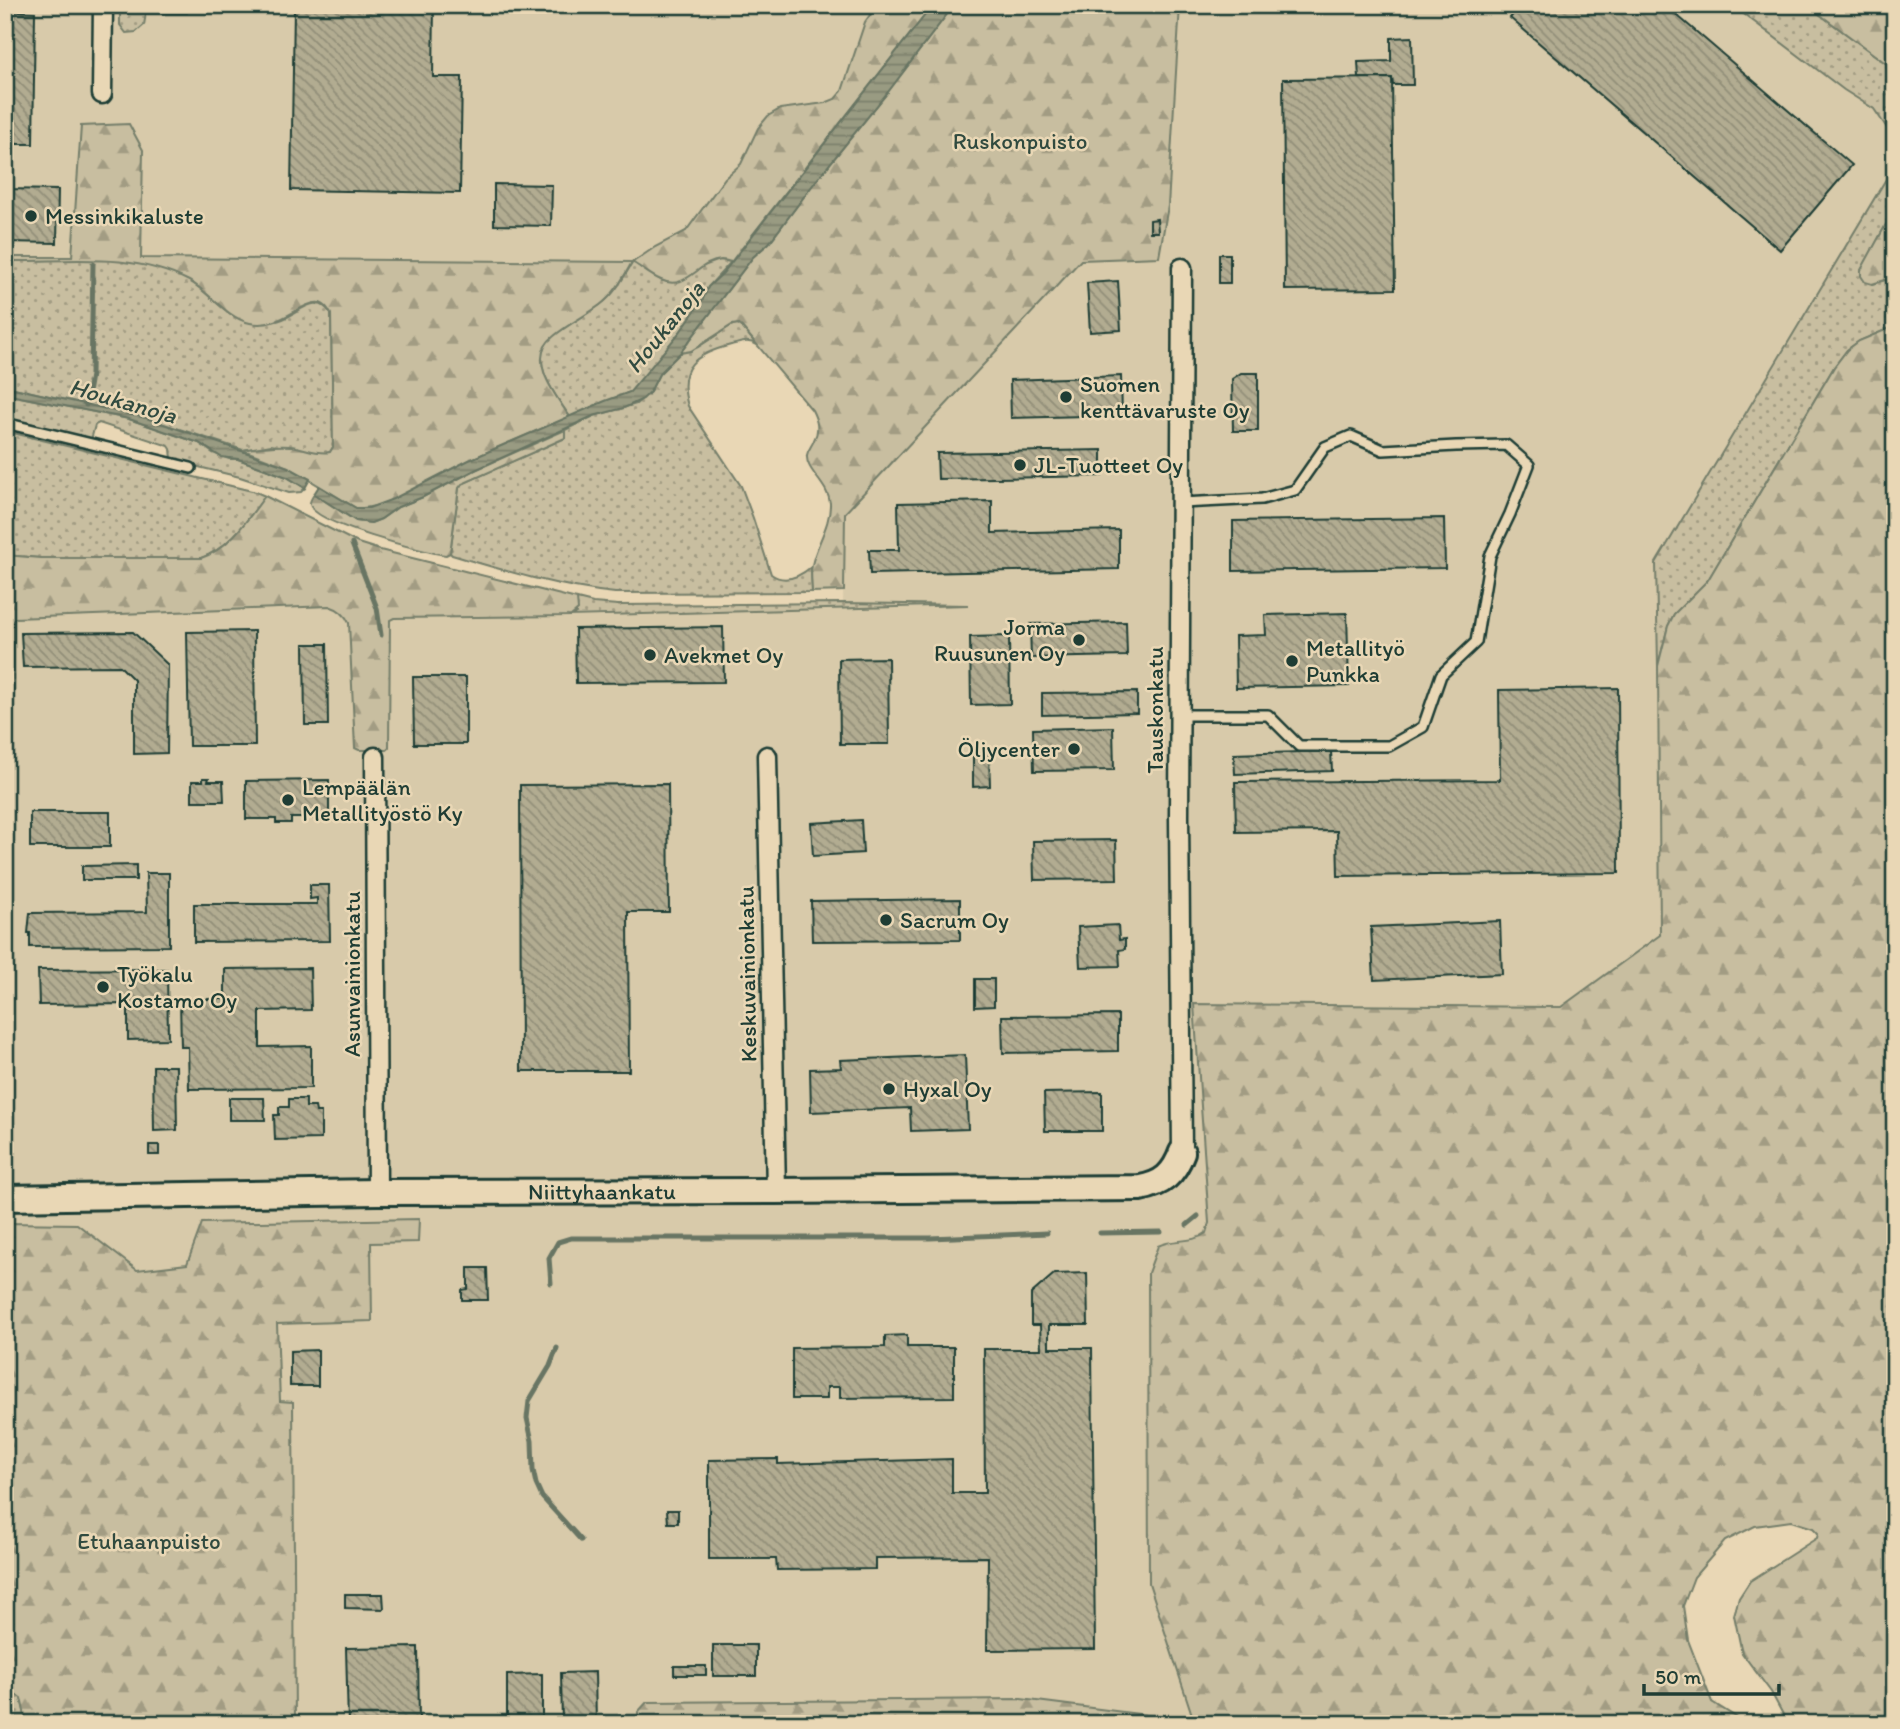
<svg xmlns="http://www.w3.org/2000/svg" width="1900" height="1729" font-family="Itim,sans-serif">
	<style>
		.built { fill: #d8caaa }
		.grass { fill: url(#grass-dots); stroke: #747e6a; stroke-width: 2 }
		.forest { fill: url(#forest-firs); stroke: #747e6a; stroke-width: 2 }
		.water { fill: url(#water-rules); stroke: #687563; stroke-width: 2 }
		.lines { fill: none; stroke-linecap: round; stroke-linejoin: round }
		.stream { stroke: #687563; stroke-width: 5 }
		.building { fill: url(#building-back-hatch); stroke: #1f3d34; stroke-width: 2 }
		.lane-casing { stroke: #1f3d34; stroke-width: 14 }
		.street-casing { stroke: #1f3d34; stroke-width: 23 }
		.secondary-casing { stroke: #1f3d34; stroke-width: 30 }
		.lane { stroke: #e9d7b5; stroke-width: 9 }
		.street { stroke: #e9d7b5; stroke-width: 18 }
		.secondary { stroke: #e9d7b5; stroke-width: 24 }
		.poi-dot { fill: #1f3d34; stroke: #e9d7b5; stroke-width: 2.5 }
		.labels { text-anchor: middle; stroke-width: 5; stroke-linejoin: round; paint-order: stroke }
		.park-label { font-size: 23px; fill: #304a3f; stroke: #e9d7b5 }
		.poi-label { font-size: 23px; fill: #1f3d34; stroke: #e9d7b5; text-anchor: start }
		.street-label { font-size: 23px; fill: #1f3d34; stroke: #e9d7b5 }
		.water-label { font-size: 24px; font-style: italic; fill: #314b40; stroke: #e9d7b5 }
	</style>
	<defs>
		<pattern id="grass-dots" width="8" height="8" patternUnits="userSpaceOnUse" patternTransform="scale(1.75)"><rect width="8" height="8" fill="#c8bea0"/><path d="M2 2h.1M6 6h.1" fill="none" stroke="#a29c83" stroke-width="1.8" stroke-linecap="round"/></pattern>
		<pattern id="forest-firs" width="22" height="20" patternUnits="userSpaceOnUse" patternTransform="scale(1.75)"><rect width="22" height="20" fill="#c8bea0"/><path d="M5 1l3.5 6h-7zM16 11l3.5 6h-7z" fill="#a29c83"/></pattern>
		<pattern id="water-rules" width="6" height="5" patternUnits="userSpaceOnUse" patternTransform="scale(1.75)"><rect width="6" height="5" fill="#999b82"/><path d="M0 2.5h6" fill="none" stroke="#7c806b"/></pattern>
		<pattern id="building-back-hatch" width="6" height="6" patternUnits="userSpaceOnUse" patternTransform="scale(1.75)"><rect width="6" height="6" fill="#b2ac91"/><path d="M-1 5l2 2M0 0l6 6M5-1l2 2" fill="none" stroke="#908d77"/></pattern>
	</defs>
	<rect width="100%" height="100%" fill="#e9d7b5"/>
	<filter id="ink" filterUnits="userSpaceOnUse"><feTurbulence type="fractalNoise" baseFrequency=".0143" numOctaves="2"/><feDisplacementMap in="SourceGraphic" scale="14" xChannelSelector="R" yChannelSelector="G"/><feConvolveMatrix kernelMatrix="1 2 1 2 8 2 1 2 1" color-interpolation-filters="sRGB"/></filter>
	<g filter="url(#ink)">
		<g class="built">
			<path d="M5,5H877L865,22L842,91L835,99L758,128L741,164L725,178L686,231L655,247L633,262L140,258L143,150L129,124L81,126L73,257H5Z"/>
			<path d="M1180,5H1732L1844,90L1874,109L1889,131L1892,159L1886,179L1656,563L1660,935L1561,1007L1194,1004L1209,1223L1206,1234L1201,1238L1158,1246L1148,1273L1149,1583L1194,1721L1021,1699L648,1702L638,1712V1724H295L293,1402H280L277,1324L372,1321L371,1242L419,1219L187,1264L137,1270L77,1224L5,1223V752H9L13,620L15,618L329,606L336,608L346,616L349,623L355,748L359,750H386L389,746V620L394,618L571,616L944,605L843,603L845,514L1081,260L1159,256L1168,206Z"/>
			<path d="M1895,990V1094L1890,1021Z"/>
		</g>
		<g class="grass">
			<path d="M120,5H188L187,13H146L144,25L136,32L126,33L120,25Z"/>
			<path d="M1732,5H1807L1895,70V208L1861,271L1862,276L1872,284L1895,277V326L1859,341L1847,350L1834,367L1708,580L1674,614L1668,626L1658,666L1656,563L1886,179L1892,159L1889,131L1874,109L1844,90Z"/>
			<path d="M101,259C131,260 163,266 190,281C204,289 228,317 242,319C250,321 272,323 280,320C298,315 316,290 331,314L333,447L330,452L323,454L271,445L243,450L146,418L5,386V261Z"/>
			<path d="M720,260L731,262L708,287L703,299L680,332L635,388L630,392L570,417C555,395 525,358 554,335C568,324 585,316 600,305C615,294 623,278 633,262L662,281Z"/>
			<path d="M738,324L742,327L757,345C748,339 741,343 731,345C696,354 676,366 688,406L741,486L753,518L771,574C785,584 799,577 811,567L812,592L615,593C559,587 505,571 452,555L450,553L459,488L462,484L565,438V430L594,416L636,404L650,392L659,374L680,353L698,347L732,325Z"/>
			<path d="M5,394L129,419L199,443L213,453L229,459H238L287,477L305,488L301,492L289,493L240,477L174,461L172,459L171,449L169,446L99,423L95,425L91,440L5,420Z"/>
			<path d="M5,431L256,492L265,496C248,519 229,549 201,558H40L5,555Z"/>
			<path d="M577,599L593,603L618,605L843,603L968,605L571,616L576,613Z"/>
			<path d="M5,1681L8,1690L21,1698L27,1724H5Z"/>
		</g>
		<g class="forest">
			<path d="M877,5H933L731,262C728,261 724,260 721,260C698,261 686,292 661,280C651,276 642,268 632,262C623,278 615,294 600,305C585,316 568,324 554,336C525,358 555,395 570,417C537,431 503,444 470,460C443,472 384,512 356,508L288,467L243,450C259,447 274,445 290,446C303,447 317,455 330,452L333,447L331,314C328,309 326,305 320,303C302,300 280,330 250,323C225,317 210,292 189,281C130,251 68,262 5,261V257H72L81,126L129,124L143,150L141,258L633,262L655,247L686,231L725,178L741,164L758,128L768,116L780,109L825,103L835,99L842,91L865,22Z"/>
			<path d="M954,5H1180L1168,206L1159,257L1081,260L845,513L844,591L812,592C812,584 810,573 812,565C816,545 831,524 830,503C828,484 805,470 807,455C808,449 812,446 814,440C820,429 817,420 812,410L742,327L738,324L732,325L691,351L680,353L753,257L769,243L815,182L888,92Z"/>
			<path d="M1807,5H1895V70Z"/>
			<path d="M1895,208V277L1872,284L1865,282L1861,276V270Z"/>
			<path d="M1895,326V990L1890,1021L1895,1094V1724H1787V1722L1771,1692L1742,1653L1734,1615L1739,1598L1750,1581L1817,1538L1818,1533L1813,1528L1791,1521L1755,1526L1725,1541L1694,1577L1683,1606L1688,1640L1712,1702L1747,1724H638V1712L647,1702L1021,1699L1194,1721L1149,1583L1148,1273L1158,1246C1173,1238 1192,1244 1206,1233L1209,1223L1194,1004L1561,1007L1660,935L1658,666L1668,626L1674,614L1708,580L1834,367L1847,350L1859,341Z"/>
			<path d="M565,430V438L462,484L459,488L450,553L446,555C427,553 311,523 310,504C309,502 313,496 314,494L356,521L371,523L381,519L398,507L423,497L475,470Z"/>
			<path d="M265,496L358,543L380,550L577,599L578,610L571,616L394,618L390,620L389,747L386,750H359L355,748L349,623C345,614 339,609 329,606L15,618L13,621V750L5,752V555L40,558H201C229,549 248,519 265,496Z"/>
			<path d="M419,1219L418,1242L371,1243L372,1321L277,1324L280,1401L293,1402L295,1724H27L21,1698L8,1689L5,1681V1223L77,1224L137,1270L187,1264L202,1223Z"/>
		</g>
		<g class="water">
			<path d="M933,5H954L888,92L815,182L769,243L753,257L680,353L659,374L650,392L643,399L624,408L593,416L523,448L475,470L423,497L398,507L381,519L371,523L356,521L314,494L319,486L356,508H369L393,499L469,460L605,401L630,392L680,332L703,299L708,287L723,273Z"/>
			<path d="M5,386L146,418L288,467L310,479L305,488L287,477L238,459L221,457L199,443L129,419L5,394Z"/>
		</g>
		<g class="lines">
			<g class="stream">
				<path d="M86,405L91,375L93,264"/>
				<path d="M352,544L377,608L381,635"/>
				<path d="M1187,1225L1198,1216"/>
				<path d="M1100,1233L1161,1232"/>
				<path d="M551,1283L549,1258L558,1242L571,1238H930L1047,1233"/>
				<path d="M557,1348L550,1366L529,1401L527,1418L532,1441L533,1470L536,1484L542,1497L581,1540"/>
			</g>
		</g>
		<g class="building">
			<path d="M205,5H434L433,77H462L460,193L291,190L294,9L205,8Z"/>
			<path d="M1521,5H1665L1852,165L1780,250L1510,18Z"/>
			<path d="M5,11L35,12L33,144H5Z"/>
			<path d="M1412,37L1413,85H1393L1392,78H1359L1358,62L1391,61V38Z"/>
			<path d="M1392,78L1395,289L1285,290L1283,79Z"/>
			<path d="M494,184L552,185L551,226L494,225Z"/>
			<path d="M5,189L58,190L57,243L5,242Z"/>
			<path d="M1157,219L1158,232H1150V220Z"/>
			<rect x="1219" y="254" width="11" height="29"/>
			<path d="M1118,281L1121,330L1090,332L1087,283Z"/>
			<path d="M1241,373H1258V431H1233L1232,379Z"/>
			<path d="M1121,376L1122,415L1011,418L1010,380Z"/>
			<path d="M1102,450V476L938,479L937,453Z"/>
			<path d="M992,501V533L1119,530V569L870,574L869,550H899L898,503Z"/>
			<path d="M1444,518L1445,568L1233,571V521Z"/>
			<path d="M1347,613L1349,686L1236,688L1235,636L1266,635L1265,615Z"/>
			<path d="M1126,622L1127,656L1031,658L1030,624Z"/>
			<path d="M723,627L724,682L576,683L575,629Z"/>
			<path d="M254,631L255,746H189L187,632Z"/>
			<path d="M133,632L168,665L167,753L134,754V680L120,666L23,667L21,633Z"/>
			<path d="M1009,636L1010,704L971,705L970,637Z"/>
			<path d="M304,644H327L328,725H305Z"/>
			<path d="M888,658L889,744H840L839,659Z"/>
			<path d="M413,677H466V744H414Z"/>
			<path d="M1618,688L1619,873L1338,876L1337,831L1236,832L1235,782L1500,780L1499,690Z"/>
			<path d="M1137,692V713L1042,715V693Z"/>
			<path d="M1113,727L1114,770L1034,771L1033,729Z"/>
			<path d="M1331,751L1332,771L1235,774L1234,754Z"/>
			<path d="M989,753L990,786L973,787V754Z"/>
			<path d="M203,778H209L208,781H223L224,801H192V781H203Z"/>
			<path d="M329,780V818H291V823H276V819H246V781Z"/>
			<path d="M668,784L669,912H628L629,1071H521L520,785Z"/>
			<rect x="30" y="812" width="80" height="35"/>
			<path d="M861,820L863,853L813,856L811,823Z"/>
			<path d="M1116,840L1117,879L1034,880L1033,841Z"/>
			<path d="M136,865V880H82V866Z"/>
			<path d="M146,873H169V946L30,947V933H28L30,913L147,912Z"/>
			<path d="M310,885H329L330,941L194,942V904H317V898L310,899Z"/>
			<path d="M960,899V940L812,941L811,901Z"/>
			<path d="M1500,921L1502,974L1374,980L1371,927Z"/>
			<path d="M1118,925L1119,940L1125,939V949L1119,950L1120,966L1080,967L1078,927Z"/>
			<path d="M310,968L311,1010L260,1011V1047L311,1046V1088L189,1089L188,1047H181L180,999H225V969Z"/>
			<path d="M167,969L168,1039L128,1040V1004L39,1005L38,970Z"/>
			<path d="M975,979H994V1006L975,1007Z"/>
			<path d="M1118,1015V1051L1003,1053L1002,1016Z"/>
			<path d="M965,1055L968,1129L911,1131L910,1108L811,1112L810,1069L841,1068L840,1060Z"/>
			<path d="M153,1066H176L177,1130L154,1131Z"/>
			<path d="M1102,1092V1131H1045L1044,1093Z"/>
			<path d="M229,1098H264L265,1120H229Z"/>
			<path d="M289,1099H306V1107H315L316,1112H321V1139L275,1140L274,1115H279V1107H289Z"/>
			<rect x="149" y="1145" width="10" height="10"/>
			<path d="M468,1268H487L488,1300H462V1290L468,1289Z"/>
			<path d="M1087,1273L1088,1325H1049V1348H1092L1095,1649L987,1650L988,1557L875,1558V1569L777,1570L776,1559H709V1460L778,1459V1464L952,1459V1493H985L984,1349H1041L1040,1325H1031V1294L1054,1274Z"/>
			<path d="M907,1335V1347H954V1397L840,1398V1387H827V1399H792V1348L885,1347V1336Z"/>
			<path d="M318,1350V1386H290V1351Z"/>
			<path d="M667,1510H678V1523H668Z"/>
			<path d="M345,1594H383L384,1609L345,1608Z"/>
			<rect x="713" y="1645" width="43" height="31"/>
			<path d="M418,1647L419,1724H348L346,1648Z"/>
			<rect x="674" y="1666" width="32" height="9"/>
			<path d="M595,1672L596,1724H562L561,1673Z"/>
			<path d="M542,1674V1724H507V1675Z"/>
		</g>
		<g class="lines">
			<g class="lane-casing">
				<g id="lane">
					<path d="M5,423L191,468"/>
					<path d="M1180,715H1268L1299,746H1389L1423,727L1441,675L1476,642L1490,556L1510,514L1529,465L1506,445L1456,446L1383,450L1351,436L1325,447L1295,490L1262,499L1181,503"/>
				</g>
			</g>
			<g class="street-casing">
				<g id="street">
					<path d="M102,94L103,5"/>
					<path d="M1182,268L1179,816L1182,1152"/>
					<path d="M767,756L776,1191"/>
					<path d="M375,757L377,1192"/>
				</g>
			</g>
			<g class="secondary-casing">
				<g id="secondary">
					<path id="s1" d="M5,1198L377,1192L776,1191L1140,1188C1163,1184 1174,1174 1182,1152"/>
				</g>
			</g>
			<use href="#lane" class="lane"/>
			<use href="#street" class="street"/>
			<use href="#secondary" class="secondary"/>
		</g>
	</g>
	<g class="poi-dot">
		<circle cx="31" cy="216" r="7"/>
		<circle cx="1066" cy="397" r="7"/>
		<circle cx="1020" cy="465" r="7"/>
		<circle cx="1079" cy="640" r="7"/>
		<circle cx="650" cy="655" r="7"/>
		<circle cx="1292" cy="661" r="7"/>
		<circle cx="1074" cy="749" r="7"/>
		<circle cx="288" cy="800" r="7"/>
		<circle cx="886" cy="920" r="7"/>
		<circle cx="103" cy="987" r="7"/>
		<circle cx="889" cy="1089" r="7"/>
	</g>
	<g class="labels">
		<g class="park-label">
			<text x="1020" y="149">Ruskonpuisto</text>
			<text x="149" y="1549">Etuhaanpuisto</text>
		</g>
		<g class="poi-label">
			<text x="45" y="224">Messinkikaluste</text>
			<text x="1080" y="392">Suomen<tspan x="1080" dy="26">kenttävaruste Oy</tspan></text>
			<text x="1034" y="473">JL-Tuotteet Oy</text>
			<text x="1065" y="635" text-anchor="end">Jorma<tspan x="1065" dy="26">Ruusunen Oy</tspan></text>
			<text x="1306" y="656">Metallityö<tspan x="1306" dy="26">Punkka</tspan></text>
			<text x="664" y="663">Avekmet Oy</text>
			<text x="1060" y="757" text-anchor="end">Öljycenter</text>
			<text x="302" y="795">Lempäälän<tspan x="302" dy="26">Metallityöstö Ky</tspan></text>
			<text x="900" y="928">Sacrum Oy</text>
			<text x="117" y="982">Työkalu<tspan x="117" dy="26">Kostamo Oy</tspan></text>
			<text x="903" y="1097">Hyxal Oy</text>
		</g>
		<g class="street-label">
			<text transform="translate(1155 710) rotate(-90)" y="8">Tauskonkatu</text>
			<text transform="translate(352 974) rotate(-90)" y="8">Asunvainionkatu</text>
			<text transform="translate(747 974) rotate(-91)" y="8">Keskuvainionkatu</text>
			<text dy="8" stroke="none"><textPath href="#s1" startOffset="597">Niittyhaankatu</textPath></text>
		</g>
		<g class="water-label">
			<text transform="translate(665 327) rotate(-51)" y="8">Houkanoja</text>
			<text transform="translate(123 401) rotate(16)" y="8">Houkanoja</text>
		</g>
	</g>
	<rect width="1900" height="1729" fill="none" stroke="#e9d7b5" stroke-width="28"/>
	<rect x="14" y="14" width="1872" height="1701" fill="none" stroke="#1f3d34" stroke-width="2.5" filter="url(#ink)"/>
	<path d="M1644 1684v10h135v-10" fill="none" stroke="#1f3d34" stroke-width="3.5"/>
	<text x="1655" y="1684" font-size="21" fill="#1f3d34" stroke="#e9d7b5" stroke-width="5" paint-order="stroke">50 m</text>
</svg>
